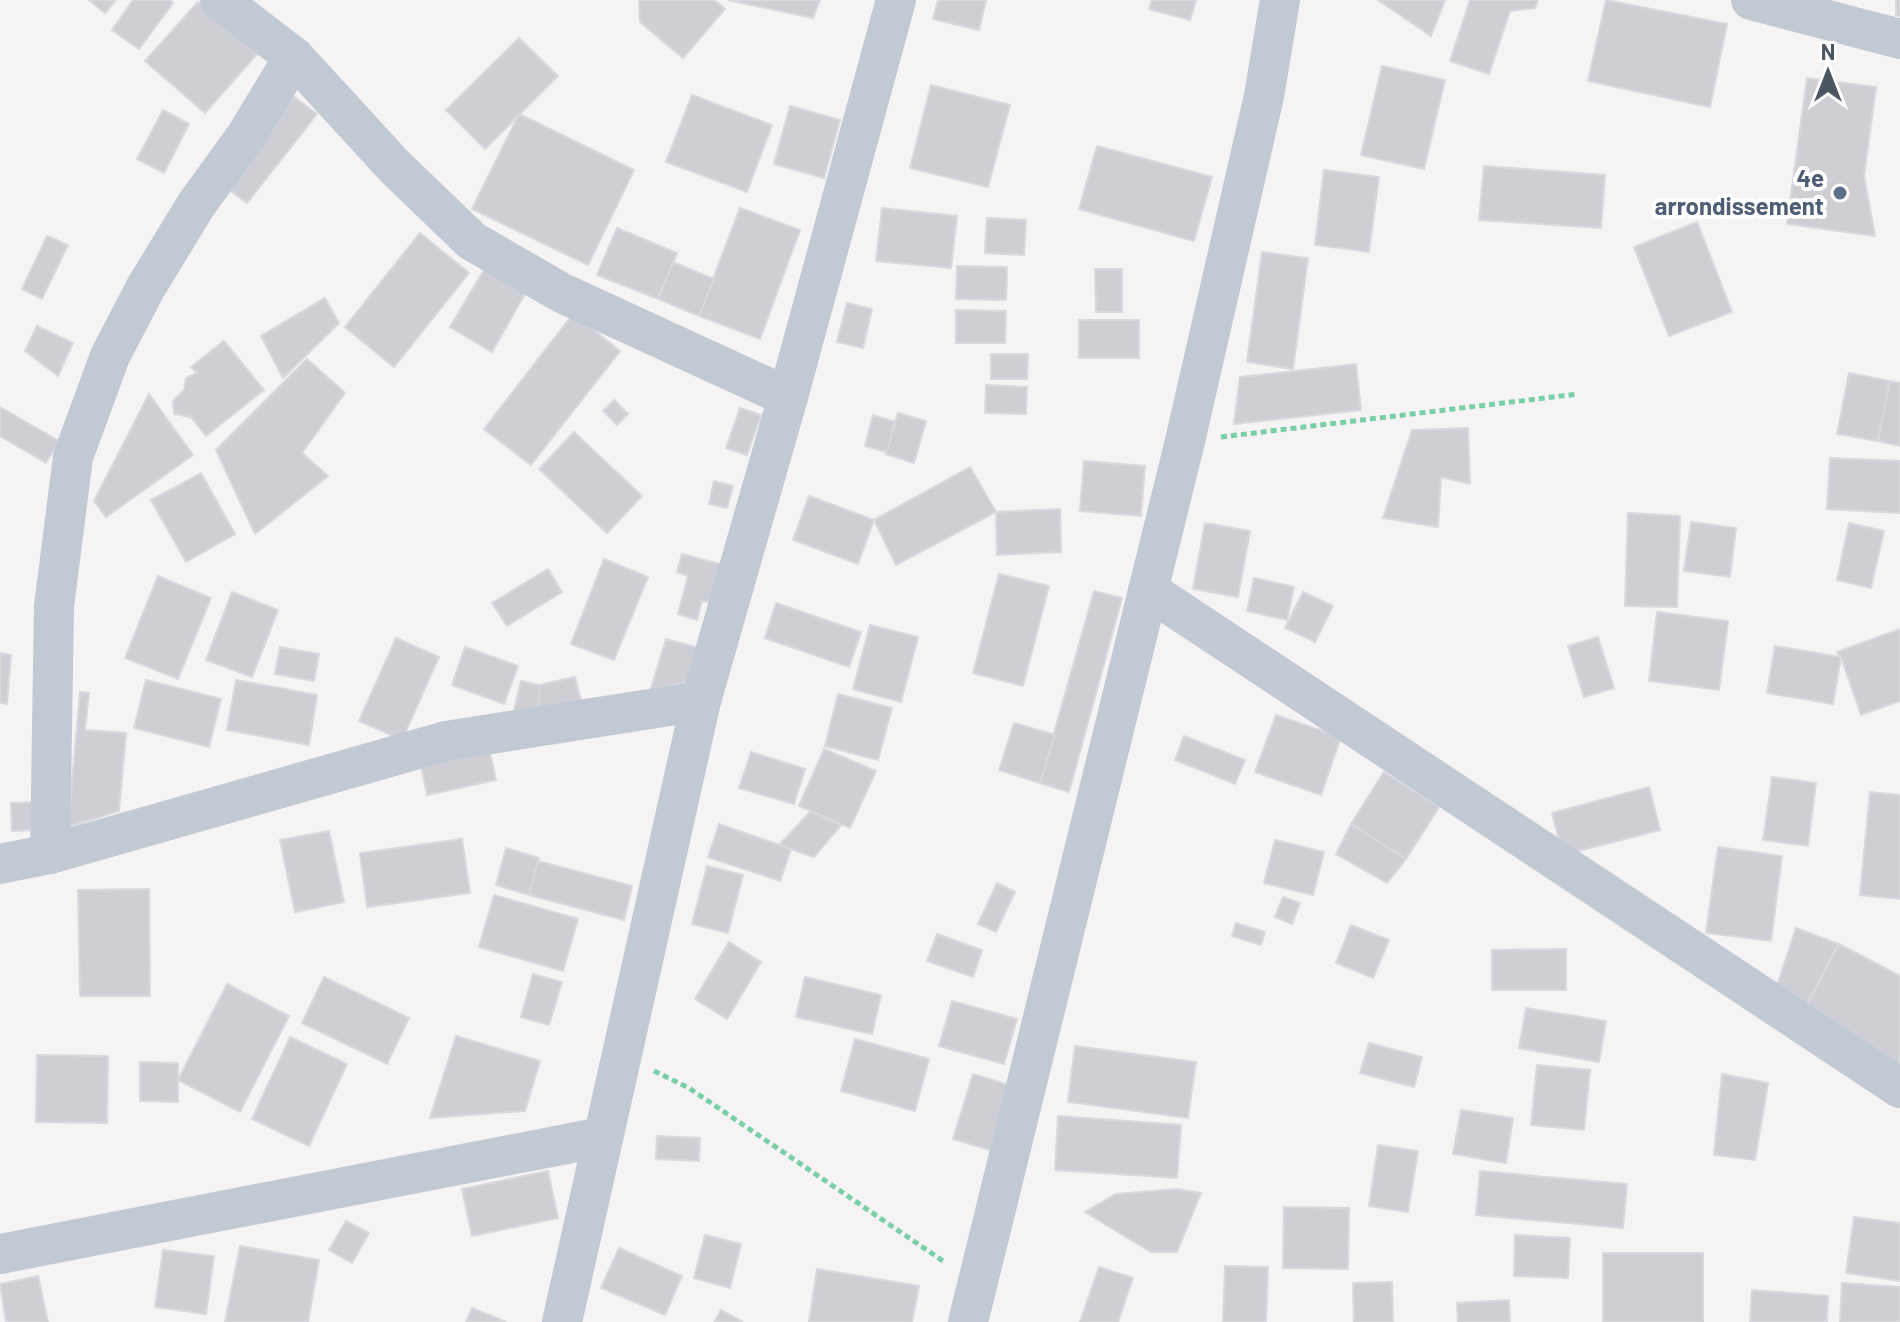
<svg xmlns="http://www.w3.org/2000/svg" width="1900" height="1322" font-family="Barlow,sans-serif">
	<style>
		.building { fill: #cdcfd5; stroke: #d7d9de; stroke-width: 2 }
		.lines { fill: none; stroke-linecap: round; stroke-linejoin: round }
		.path { stroke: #7ad0a6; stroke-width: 5; stroke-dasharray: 6 4; stroke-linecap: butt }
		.minor { stroke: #c1cad2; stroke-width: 40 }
		.service-dot { fill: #5c6f8a; stroke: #fff; stroke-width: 3 }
		.labels { text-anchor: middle; stroke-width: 8; stroke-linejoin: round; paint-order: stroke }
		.service-label { font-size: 24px; font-weight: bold; fill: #4e5e75; stroke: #fff; text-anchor: end }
	</style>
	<rect width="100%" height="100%" fill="#f5f3f3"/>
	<g class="building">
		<path d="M89,0H116L105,13Z"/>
		<path d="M133,0H169L173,3L139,49L112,30Z"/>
		<path d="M639,0H714L725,9L683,58L640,22Z"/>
		<path d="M728,0H820L813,18Z"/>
		<path d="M938,0H986L979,30L933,19Z"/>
		<path d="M1152,0H1196L1190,20L1149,9Z"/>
		<path d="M1378,0H1445L1431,36Z"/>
		<path d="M1470,0H1538L1535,8L1510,11L1489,74L1450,61Z"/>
		<path d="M1606,0L1727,24L1710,107L1588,81Z"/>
		<path d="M1896,0H1900V16L1896,15Z"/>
		<path d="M198,2L257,54L205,113L145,61Z"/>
		<path d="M519,38L558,76L485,149L446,110Z"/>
		<path d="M1382,66L1445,80L1424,169L1361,155Z"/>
		<path d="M1807,78L1876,87L1864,176L1875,236L1787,224Z"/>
		<path d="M931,85L1010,105L988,187L910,168Z"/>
		<path d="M692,95L772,125L747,192L666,162Z"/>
		<path d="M294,97L317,114L247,203L224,186Z"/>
		<path d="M790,106L840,120L824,178L774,164Z"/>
		<path d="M163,110L189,124L164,173L137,159Z"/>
		<path d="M519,114L634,170L588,265L472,209Z"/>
		<path d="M1097,146L1212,177L1194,241L1079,209Z"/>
		<path d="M1484,166L1605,175L1601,228L1479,220Z"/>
		<path d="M1324,170L1379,177L1369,252L1315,245Z"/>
		<path d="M740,208L800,230L760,339L699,316Z"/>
		<path d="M882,208L957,216L951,268L876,261Z"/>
		<path d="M987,218L1026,220L1024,255L985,253Z"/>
		<path d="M1697,222L1732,312L1669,336L1634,247Z"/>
		<path d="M617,228L677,253L658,299L597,275Z"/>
		<path d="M420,233L469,273L394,367L345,327Z"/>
		<path d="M47,236L68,245L42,299L22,289Z"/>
		<path d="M1262,252L1308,258L1293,369L1247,362Z"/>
		<path d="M673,262L714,279L699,316L658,299Z"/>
		<path d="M957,266L1007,267L1006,300L956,299Z"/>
		<path d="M485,268L526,292L492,352L450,327Z"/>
		<path d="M1095,269H1122V312H1096Z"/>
		<path d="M325,298L339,323L283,378L261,336Z"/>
		<path d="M847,303L872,309L863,348L837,342Z"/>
		<path d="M956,310L1006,311L1005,343H956Z"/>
		<path d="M573,314L620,351L531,465L484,429Z"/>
		<rect x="1079" y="320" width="60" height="38"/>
		<path d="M37,326L73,343L58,376L25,351Z"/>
		<path d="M224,341L264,390L206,436L191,417L174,414L173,401L184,390L186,378L197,373L191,367Z"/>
		<path d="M991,354H1028L1027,379H991Z"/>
		<path d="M307,359L345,393L302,453L328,476L255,534L216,450Z"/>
		<path d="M1356,364L1361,410L1234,424L1240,377Z"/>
		<path d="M1849,373L1890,381L1878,441L1837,434Z"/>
		<path d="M1890,381L1900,383V446L1878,441Z"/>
		<path d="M986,385L1027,387L1026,414L985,413Z"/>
		<path d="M149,394L193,455L106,517L94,501Z"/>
		<path d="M614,400L628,414L617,425L603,411Z"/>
		<path d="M0,407L59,441L46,463L0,436Z"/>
		<path d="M740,408L761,415L747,455L726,448Z"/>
		<path d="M898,413L926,421L914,463L886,454Z"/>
		<path d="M873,415L895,422L887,452L865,446Z"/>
		<path d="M1468,428L1470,484L1441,477L1438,527L1383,518L1412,430Z"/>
		<path d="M574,432L642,496L607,533L539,469Z"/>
		<path d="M1830,458L1900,461V513L1827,509Z"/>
		<path d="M1084,461L1145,466L1141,516L1080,511Z"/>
		<path d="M970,467L996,512L896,565L874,520Z"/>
		<path d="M201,473L235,534L186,562L151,500Z"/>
		<path d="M714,481L733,486L727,508L709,504Z"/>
		<path d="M809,496L874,520L858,564L793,540Z"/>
		<path d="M1060,509L1061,552L997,555L996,512Z"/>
		<path d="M1628,513L1680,516L1677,607L1625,606Z"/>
		<path d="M1691,522L1736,528L1730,577L1684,571Z"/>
		<path d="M1205,523L1250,531L1238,597L1193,589Z"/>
		<path d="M1849,523L1884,531L1871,588L1837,580Z"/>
		<path d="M682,554L723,565L712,603L702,601L697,620L678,614L688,576L677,572Z"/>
		<path d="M604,559L648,577L614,660L571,644Z"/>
		<path d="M548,569L562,592L507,626L492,603Z"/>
		<path d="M999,574L1049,586L1023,686L973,673Z"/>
		<path d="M158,576L211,598L178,679L125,658Z"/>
		<path d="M1254,578L1294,587L1287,620L1247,611Z"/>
		<path d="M1094,591L1122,598L1069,792L1040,783Z"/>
		<path d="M232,592L278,610L252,677L206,660Z"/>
		<path d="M1303,592L1333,606L1315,642L1285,628Z"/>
		<path d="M776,603L861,632L849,667L765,638Z"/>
		<path d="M1657,612L1728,621L1719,690L1649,681Z"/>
		<path d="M870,625L918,637L901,702L853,689Z"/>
		<path d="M1900,629V701L1861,715L1841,657L1837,652Z"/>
		<path d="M1598,637L1614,688L1584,697L1568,646Z"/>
		<path d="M396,638L439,657L402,740L359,721Z"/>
		<path d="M666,639L699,648L688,682L651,689Z"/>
		<path d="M1775,646L1841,657L1833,704L1767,693Z"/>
		<path d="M280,647L319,654L314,681L275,674Z"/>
		<path d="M465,647L518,666L504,704L452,685Z"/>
		<path d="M0,653L11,655L7,704L0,703Z"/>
		<path d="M575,677L582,705L538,715L539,685Z"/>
		<path d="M146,680L221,699L209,747L134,728Z"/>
		<path d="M236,680L317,695L309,745L227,730Z"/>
		<path d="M521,681L539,685L538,715L512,718Z"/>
		<path d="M80,692L89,693L85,730L126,733L119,811L68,827Z"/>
		<path d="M838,694L892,708L878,760L825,746Z"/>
		<path d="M1276,715L1341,737L1321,795L1255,772Z"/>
		<path d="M1014,723L1055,735L1040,783L999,770Z"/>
		<path d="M1184,736L1245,760L1235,784L1175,760Z"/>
		<path d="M488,743L496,780L427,795L419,756Z"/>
		<path d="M824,749L876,771L850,828L799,806Z"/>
		<path d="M751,752L805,769L794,804L739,788Z"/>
		<path d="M1384,772L1439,807L1406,859L1351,824Z"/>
		<path d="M1772,777L1816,783L1808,846L1763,840Z"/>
		<path d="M1649,787L1660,830L1563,855L1552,813Z"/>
		<path d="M1870,792L1900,795V899L1860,895Z"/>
		<path d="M34,802L35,830L12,831L11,803Z"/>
		<path d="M811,811L841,825L814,857L779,845Z"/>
		<path d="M719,824L791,849L780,881L708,857Z"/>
		<path d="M1351,824L1406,859L1387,883L1336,854Z"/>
		<path d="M329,831L344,902L295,912L280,840Z"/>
		<path d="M462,839L470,893L367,907L360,853Z"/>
		<path d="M1275,840L1324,852L1313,895L1264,883Z"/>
		<path d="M1718,847L1782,856L1771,941L1706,933Z"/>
		<path d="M506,848L539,858L529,895L496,885Z"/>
		<path d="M538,861L632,886L624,920L529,895Z"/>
		<path d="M707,866L743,875L728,933L692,924Z"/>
		<path d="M997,883L1015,892L996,932L978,924Z"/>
		<path d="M149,889L150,996H80L78,890Z"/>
		<path d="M494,895L578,919L563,971L479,947Z"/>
		<path d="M1283,897L1300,903L1292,924L1275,917Z"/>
		<path d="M1236,923L1265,932L1261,945L1232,936Z"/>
		<path d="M1351,925L1389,940L1373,978L1336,963Z"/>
		<path d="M1796,928L1839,944L1800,1017L1777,986Z"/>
		<path d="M937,934L982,950L973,977L927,961Z"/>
		<path d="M729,942L761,962L727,1019L695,999Z"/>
		<path d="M1839,944L1900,976V1068L1800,1017Z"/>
		<path d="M1566,949V990H1492V950Z"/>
		<path d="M533,974L562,982L549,1025L521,1017Z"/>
		<path d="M324,977L409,1018L387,1064L302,1023Z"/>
		<path d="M805,977L881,995L872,1034L796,1017Z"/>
		<path d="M227,984L289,1016L240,1112L178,1080Z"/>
		<path d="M952,1001L1017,1019L1004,1064L939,1046Z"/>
		<path d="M1526,1008L1606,1021L1599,1062L1519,1048Z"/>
		<path d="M456,1036L540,1061L525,1111L430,1118Z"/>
		<path d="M290,1037L347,1064L309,1146L252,1119Z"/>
		<path d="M855,1039L929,1059L915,1111L841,1091Z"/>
		<path d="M1369,1043L1422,1057L1414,1087L1360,1073Z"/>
		<path d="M1075,1046L1196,1062L1188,1118L1068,1102Z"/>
		<path d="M37,1055L108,1056L107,1123L36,1122Z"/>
		<path d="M140,1062L178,1063V1102L140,1101Z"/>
		<path d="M1537,1065L1590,1070L1584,1130L1531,1125Z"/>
		<path d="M973,1074L1009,1085L990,1150L953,1139Z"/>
		<path d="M1722,1074L1768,1083L1755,1160L1714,1155Z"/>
		<path d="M1461,1110L1513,1118L1506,1163L1453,1154Z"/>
		<path d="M1058,1116L1181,1125L1177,1178L1055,1170Z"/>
		<path d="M657,1136L700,1138L699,1161L656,1159Z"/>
		<path d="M1378,1145L1418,1151L1408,1212L1369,1206Z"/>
		<path d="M548,1171L558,1218L472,1236L462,1189Z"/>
		<path d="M1480,1171L1627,1184L1623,1228L1476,1215Z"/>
		<path d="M1177,1189L1201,1193L1177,1252H1151L1085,1212L1116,1194Z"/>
		<path d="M1284,1207L1349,1208L1348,1269L1283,1268Z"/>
		<path d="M1854,1217L1900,1223V1281L1846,1273Z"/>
		<path d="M346,1221L369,1233L352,1263L329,1250Z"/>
		<path d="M705,1235L741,1244L730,1288L694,1278Z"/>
		<path d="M1515,1235L1570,1238L1568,1278L1514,1276Z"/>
		<path d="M240,1246L319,1260L308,1322H225Z"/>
		<path d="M619,1248L682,1276L665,1315L601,1288Z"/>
		<path d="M163,1250L214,1256L206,1314L155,1307Z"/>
		<rect x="1603" y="1253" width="100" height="69"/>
		<path d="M1225,1266L1268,1267L1266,1322H1223Z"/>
		<path d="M1099,1267L1133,1278L1118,1322H1080Z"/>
		<path d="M817,1269L919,1286L912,1322H809Z"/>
		<path d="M38,1276L48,1322H6L0,1284Z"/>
		<path d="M1392,1282L1393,1322H1354L1353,1283Z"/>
		<path d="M1842,1283L1900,1287V1322H1840Z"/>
		<path d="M1752,1290L1828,1296L1827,1322H1750Z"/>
		<path d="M1509,1300L1510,1322H1458L1457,1303Z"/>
		<path d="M472,1308L506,1322H466Z"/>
		<path d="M721,1310L743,1322H714Z"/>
	</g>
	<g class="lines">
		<g class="path">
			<path d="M1221,437L1578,394"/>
			<path d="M654,1071L689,1088L946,1263"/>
		</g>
		<g class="minor">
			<path d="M220,0L294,57L395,167L472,241L562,293L788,397"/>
			<path d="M1751,0L1900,39"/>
			<path d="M1148,590L1900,1088"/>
			<path d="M50,854L54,606L73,457L110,356L146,287L196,205L246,136L294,57"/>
			<path d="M0,864L50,854L446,741L701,701"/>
			<path d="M0,1254L602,1137"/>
			<path d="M562,1322L701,701L788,397L896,0"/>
			<path d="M968,1322L1185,441L1264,96L1280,0"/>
		</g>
	</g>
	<circle class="service-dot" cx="1840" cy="193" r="8"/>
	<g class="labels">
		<g class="service-label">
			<text x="1824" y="187">4e<tspan x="1824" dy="28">arrondissement</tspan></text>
		</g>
	</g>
	<g transform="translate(1828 72)" stroke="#ffffff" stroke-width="6" paint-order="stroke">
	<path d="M0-6L14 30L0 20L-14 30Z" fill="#4a5661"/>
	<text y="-12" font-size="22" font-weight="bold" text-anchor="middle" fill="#4a5661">N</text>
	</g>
</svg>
